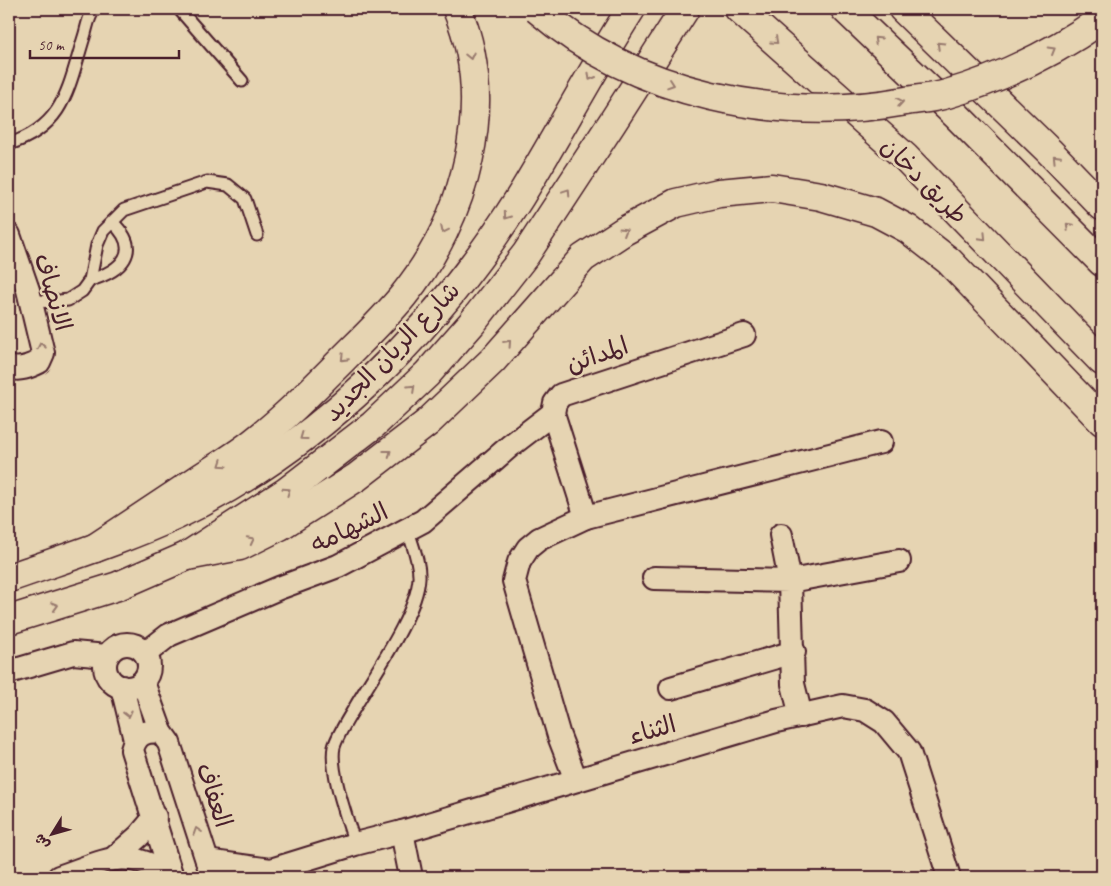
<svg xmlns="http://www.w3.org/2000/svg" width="1111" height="886" font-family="Caveat,'Playpen Sans Arabic',sans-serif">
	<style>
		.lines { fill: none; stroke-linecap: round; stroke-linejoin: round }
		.lane-casing { stroke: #4a1f2b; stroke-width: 15 }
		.street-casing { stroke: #4a1f2b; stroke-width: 26 }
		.secondary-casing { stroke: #4a1f2b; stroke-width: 31 }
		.primary-casing { stroke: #4a1f2b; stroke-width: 31 }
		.lane { stroke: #e6d4b2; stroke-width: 11 }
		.street { stroke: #e6d4b2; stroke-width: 22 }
		.secondary { stroke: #e6d4b2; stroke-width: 28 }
		.primary { stroke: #e6d4b2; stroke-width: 28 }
		.primary-bridge-casing { stroke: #4a1f2b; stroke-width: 31; stroke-linecap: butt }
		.primary-bridge { stroke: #e6d4b2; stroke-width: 28 }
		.oneway { stroke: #987a6e }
		.labels { text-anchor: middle; stroke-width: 5; stroke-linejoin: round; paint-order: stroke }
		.street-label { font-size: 25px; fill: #4a1f2b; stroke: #e6d4b2 }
	</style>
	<rect width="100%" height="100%" fill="#e6d4b2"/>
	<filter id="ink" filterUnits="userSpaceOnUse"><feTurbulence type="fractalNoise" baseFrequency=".02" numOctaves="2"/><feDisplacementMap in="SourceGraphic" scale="10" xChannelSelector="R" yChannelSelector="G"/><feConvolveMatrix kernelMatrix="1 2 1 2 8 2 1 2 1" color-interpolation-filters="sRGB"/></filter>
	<g filter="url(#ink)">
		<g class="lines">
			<g class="lane-casing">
				<g id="lane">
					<path d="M179,9L242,81"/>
					<path d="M9,144C65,126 68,88 84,37C87,28 88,16 95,9"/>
					<path d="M90,280C121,271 143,251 113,223"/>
					<path d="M29,300L51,302L68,300L82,291L90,280L97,245L103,231L124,210L207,182L228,185L245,199L257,235"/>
					<path d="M355,844C348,821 329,770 334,747C338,734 348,719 355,707C374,674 417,614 419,578C420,562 412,545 408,530"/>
				</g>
			</g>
			<g class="street-casing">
				<g id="street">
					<path d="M9,235L28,290L43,353L39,362C29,367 19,371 9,367"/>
					<path d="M586,517L553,413L555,403L561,395L744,335"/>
					<path d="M781,535L790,581L899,561"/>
					<path d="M654,578L790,581L793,684L801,716"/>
					<circle cx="127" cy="666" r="22"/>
					<path d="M146,653L169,635L279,588L338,566L423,521L510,446L553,413"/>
					<path d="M9,672L73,653L107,656"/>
					<path d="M143,682L161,732"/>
					<path d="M122,687L135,740"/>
					<path d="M671,688L794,652"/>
					<path d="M576,780L559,736L514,581L519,562L528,548L539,539L586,517L881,442"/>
					<path d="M402,832L411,877"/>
					<path d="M114,858L139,836L155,817"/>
					<path d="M207,861L271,870L355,844L402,832L776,721L843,706L865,710L884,722L909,752L949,877"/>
					<path d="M59,877C109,860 121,847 171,874"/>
					<path d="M172,877L132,750C136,734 146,730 161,732L169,743L212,876"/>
				</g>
			</g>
			<g class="secondary-casing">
				<g id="secondary">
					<path d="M9,578C65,558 123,540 177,515C318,448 437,329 520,197C558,135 592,70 631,9"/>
					<path d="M9,620L118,586L187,556L286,492L373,425L427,374L472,323L526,254L612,123L685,9"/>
				</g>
			</g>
			<g class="primary-casing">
				<g id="primary">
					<path d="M739,9L905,157L1102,361"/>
					<path d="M845,9L957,116L1102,262"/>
					<path d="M903,9L1049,151L1102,206"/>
					<path d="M95,548C131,524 166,501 202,477C220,465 239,454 255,441C287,416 315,387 343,359C364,338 385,318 403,296C466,218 497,104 457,9"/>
					<path d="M187,556L240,546L280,526L357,477L427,423L493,360L583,258L624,231L676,203L719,193L772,188L821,196L876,212L908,229L949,261L1102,421"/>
				</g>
			</g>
			<use href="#lane" class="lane"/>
			<use href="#street" class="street"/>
			<use href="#secondary" class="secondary"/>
			<use href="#primary" class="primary"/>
			<g class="primary-bridge-casing">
				<path id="primary-bridge" d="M537,9C636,95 779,124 906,101C919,99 934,98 947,94C1002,78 1055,52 1102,19"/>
			</g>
			<use href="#primary-bridge" class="primary-bridge"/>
		</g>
		<defs><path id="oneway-chevron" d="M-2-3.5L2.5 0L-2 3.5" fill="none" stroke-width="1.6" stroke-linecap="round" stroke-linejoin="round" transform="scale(1.25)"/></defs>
		<g class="oneway">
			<use href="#oneway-chevron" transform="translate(877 40) rotate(-136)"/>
			<use href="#oneway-chevron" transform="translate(775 41) rotate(42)"/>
			<use href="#oneway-chevron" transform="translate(940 45) rotate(-136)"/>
			<use href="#oneway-chevron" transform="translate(1052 50) rotate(-30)"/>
			<use href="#oneway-chevron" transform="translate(470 56) rotate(77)"/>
			<use href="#oneway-chevron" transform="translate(591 77) rotate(120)"/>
			<use href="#oneway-chevron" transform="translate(671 84) rotate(19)"/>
			<use href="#oneway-chevron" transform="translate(900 102) rotate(-10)"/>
			<use href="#oneway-chevron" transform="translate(1056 158) rotate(-134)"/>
			<use href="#oneway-chevron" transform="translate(567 192) rotate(-56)"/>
			<use href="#oneway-chevron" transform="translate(507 216) rotate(125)"/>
			<use href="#oneway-chevron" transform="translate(1069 226) rotate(-135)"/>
			<use href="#oneway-chevron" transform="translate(444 230) rotate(116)"/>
			<use href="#oneway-chevron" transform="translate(624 231) rotate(-31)"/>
			<use href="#oneway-chevron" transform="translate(983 237) rotate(46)"/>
			<use href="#oneway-chevron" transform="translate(508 343) rotate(-48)"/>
			<use href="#oneway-chevron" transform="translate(41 346) rotate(-101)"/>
			<use href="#oneway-chevron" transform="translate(344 358) rotate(134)"/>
			<use href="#oneway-chevron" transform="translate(412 388) rotate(-43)"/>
			<use href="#oneway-chevron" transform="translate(303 437) rotate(144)"/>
			<use href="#oneway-chevron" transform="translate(388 453) rotate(-38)"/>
			<use href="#oneway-chevron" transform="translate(222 464) rotate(146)"/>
			<use href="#oneway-chevron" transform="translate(287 491) rotate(-35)"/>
			<use href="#oneway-chevron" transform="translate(251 540) rotate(-27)"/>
			<use href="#oneway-chevron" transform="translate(55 606) rotate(-17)"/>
			<use href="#oneway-chevron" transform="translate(128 714) rotate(76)"/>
			<use href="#oneway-chevron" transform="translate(197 831) rotate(-108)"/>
		</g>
	</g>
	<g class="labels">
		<g class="street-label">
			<text transform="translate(925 180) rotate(45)" y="9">طريق دخان</text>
			<text transform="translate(54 292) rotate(74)" y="9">الانصاف</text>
			<text transform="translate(391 351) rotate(-46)" y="9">شارع الريان الجديد</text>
			<text transform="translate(597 354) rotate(-19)" y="9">المدائن</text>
			<text transform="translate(349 527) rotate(-26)" y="9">الشهامه</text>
			<text transform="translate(652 729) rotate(-16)" y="9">الثناء</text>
			<text transform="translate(215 795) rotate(72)" y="9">العفاف</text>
		</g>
	</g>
	<rect width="1111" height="886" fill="none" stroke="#e6d4b2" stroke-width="30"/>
	<rect x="15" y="15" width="1081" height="856" fill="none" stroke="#4a1f2b" stroke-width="2" filter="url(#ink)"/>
	<g transform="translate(52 834) rotate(233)" stroke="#e6d4b2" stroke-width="4" paint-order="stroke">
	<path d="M0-4L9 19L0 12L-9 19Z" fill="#4a1f2b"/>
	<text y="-8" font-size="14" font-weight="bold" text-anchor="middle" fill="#4a1f2b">ش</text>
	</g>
	<path d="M30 50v8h149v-8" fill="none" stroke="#4a1f2b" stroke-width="2.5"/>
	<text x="38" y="50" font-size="15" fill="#4a1f2b" stroke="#e6d4b2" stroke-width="4" paint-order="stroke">50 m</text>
</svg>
